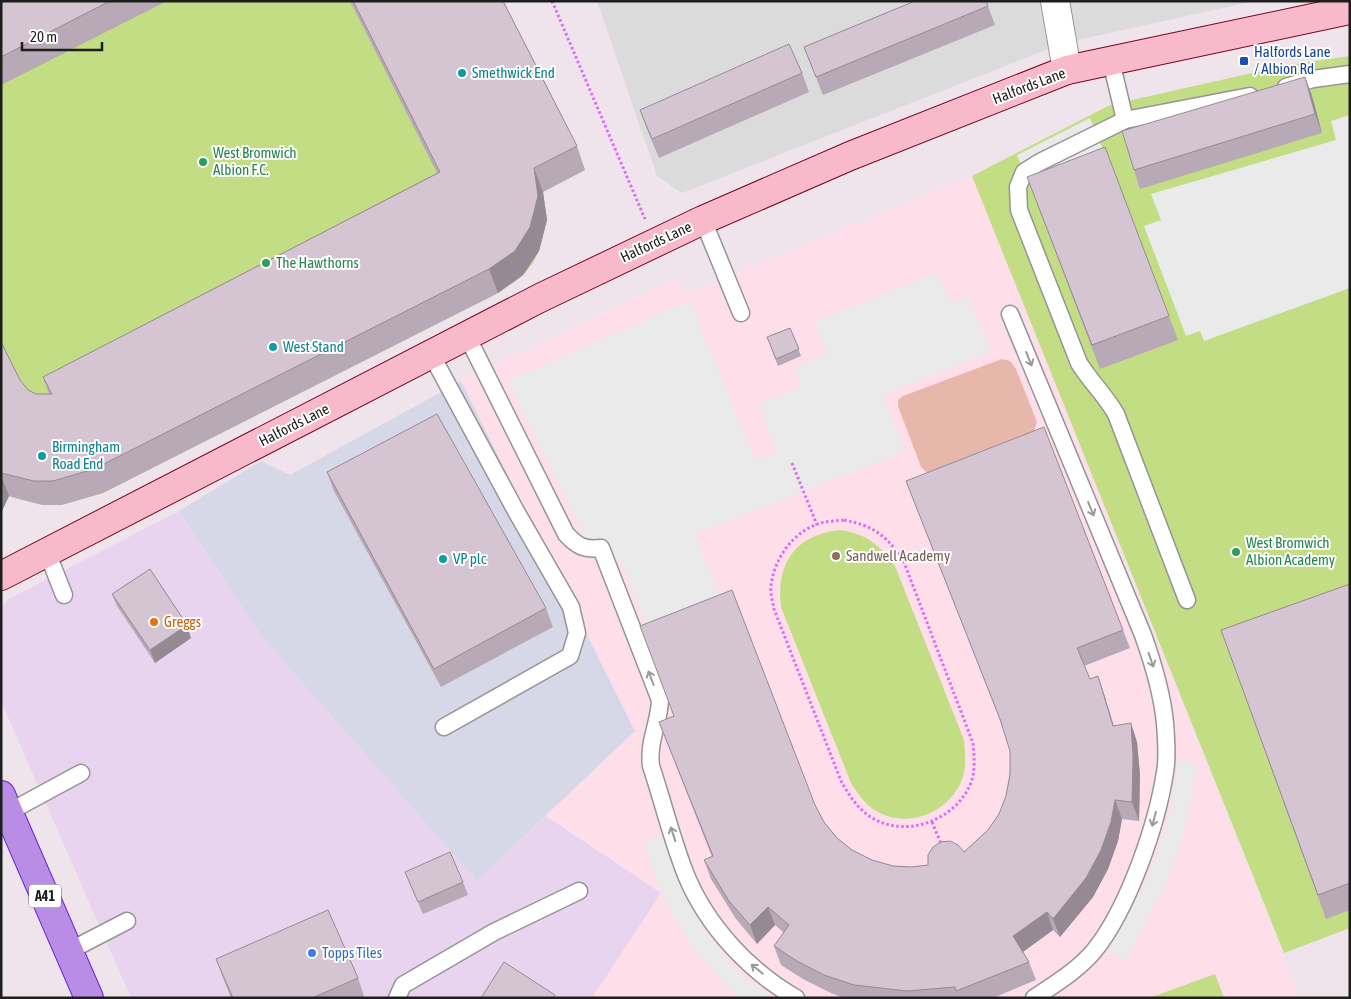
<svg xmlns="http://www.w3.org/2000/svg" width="1351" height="999" font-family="'Asap Condensed',sans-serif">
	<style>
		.residential { fill: #dcdbdc }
		.commercial { fill: #e8d4ef }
		.industrial { fill: #d6d8e8 }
		.education { fill: #fedee8 }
		.grass { fill: #e8b7ab }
		.pitch { fill: #c2dd83 }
		.parking { fill: #eaeaea }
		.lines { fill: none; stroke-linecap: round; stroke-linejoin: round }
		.lane-casing { stroke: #959595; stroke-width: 19 }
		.street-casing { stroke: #959595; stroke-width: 30 }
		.secondary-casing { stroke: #73071d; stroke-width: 30 }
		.highway-casing { stroke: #6327d7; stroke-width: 30 }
		.path { stroke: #da6df7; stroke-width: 3; stroke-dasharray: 2.5 2.5; stroke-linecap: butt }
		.lane { stroke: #fff; stroke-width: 16 }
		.street { stroke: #fff; stroke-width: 28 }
		.secondary { stroke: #f8b9ca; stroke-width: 28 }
		.highway { stroke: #b98de5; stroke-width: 28 }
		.wall { fill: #b7a9b5 }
		.shaded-wall { fill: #958a94 }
		.building { fill: #d5c5d3; stroke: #958a94 }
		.oneway { stroke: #9a9a9a }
		.transit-dot { fill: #1a4fb4; stroke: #fff; stroke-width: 2 }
		.culture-dot { fill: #0f9aa8; stroke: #fff; stroke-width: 2 }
		.leisure-dot { fill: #2e9e5b; stroke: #fff; stroke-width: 2 }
		.education-dot { fill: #8d6e63; stroke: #fff; stroke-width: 2 }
		.food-dot { fill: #e8710a; stroke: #fff; stroke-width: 2 }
		.shop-dot { fill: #3f7fe0; stroke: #fff; stroke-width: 2 }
		.labels { text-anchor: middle; stroke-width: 4; stroke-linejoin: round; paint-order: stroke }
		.shield { fill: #fff; stroke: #626262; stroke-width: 1 }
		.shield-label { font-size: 14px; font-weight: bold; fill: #1e1e1e }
		.transit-label { font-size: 15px; fill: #164399; stroke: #fff; text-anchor: start }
		.culture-label { font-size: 15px; fill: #0d838f; stroke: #fff; text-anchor: start }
		.street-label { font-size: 15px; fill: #1e1e1e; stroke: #fff }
		.leisure-label { font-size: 15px; fill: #27864d; stroke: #fff; text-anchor: start }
		.education-label { font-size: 15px; fill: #785e54; stroke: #fff; text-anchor: start }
		.food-label { font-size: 15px; fill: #c56008; stroke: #fff; text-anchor: start }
		.shop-label { font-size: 15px; fill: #366cbe; stroke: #fff; text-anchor: start }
	</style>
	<rect width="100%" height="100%" fill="#efe4eb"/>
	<path class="residential" d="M597,1H1255L1064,43L682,193L657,176Z"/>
	<path class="commercial" d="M179,511L262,637L477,881L546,816L661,893L592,998H131L1,701V607L9,599Z"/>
	<path class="industrial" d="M461,381L635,731L477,881L262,637L179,511L261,461L290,475Z"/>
	<path class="education" d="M972,176L1300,998H592L661,893L546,816L635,731L461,381L677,278L685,294Z"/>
	<path class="grass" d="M1002,359L1010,361L1016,369L1037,422L1034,431L935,474L926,472L921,467L898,406V400L903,396Z"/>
	<g class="pitch">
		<path d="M1,1H500L585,170L543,192C547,221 546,252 523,275C516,282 506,287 498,293L103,493C67,504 46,509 9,496L1,513Z"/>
		<path d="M1350,56V928L1284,953L972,176L1110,105L1287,65Z"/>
		<path d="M840,530C867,534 880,545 895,566L964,740C965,754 967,769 961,782C946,815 904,830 873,809C864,803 857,792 851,783L781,607C776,563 795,535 840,530Z"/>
		<path d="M1215,974L1224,998H1149Z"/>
	</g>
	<g class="parking">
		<path d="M1350,115V288L1204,341L1200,331L1186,336L1144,226L1161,220L1151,194L1336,140L1331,121Z"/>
		<path d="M1090,118L1111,168L1036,198L1017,155Z"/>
		<path d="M938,273L951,303L969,296L991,352L882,395L905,451L695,534L720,596L646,625L621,561L585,539L508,380L690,301L755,461L777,452L759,403L802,387L794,367L827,354L814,322Z"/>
		<path d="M1177,761L1198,764L1182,842L1167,882L1125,961L1108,950L1142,890L1159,849L1171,808Z"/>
		<path d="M662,835L689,905L712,941L738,971L768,994L765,998H741L725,984L699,955L673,916L659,887L644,841Z"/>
	</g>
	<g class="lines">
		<g class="lane-casing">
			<g id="lane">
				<path d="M1111,61L1125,120"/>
				<path d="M1286,87L1313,79L1350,74"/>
				<path d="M703,220L741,313"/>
				<path d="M1010,314L1143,635C1153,663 1162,692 1165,723C1166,738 1168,757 1165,772C1157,825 1128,909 1094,951C1078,970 1055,984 1034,998"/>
				<path d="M467,336L566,534C577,546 584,550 601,548L660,700C659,725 648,740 651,766C663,802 672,840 686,875C707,926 749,971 796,998"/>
				<path d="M431,354L517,513L571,607L577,633L570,656L444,727"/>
				<path d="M47,552L64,595"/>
				<path d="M1187,600L1116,414C1105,395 1090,381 1079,363L1019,210L1018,187L1024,172L1040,162L1125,120L1250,96"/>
				<path d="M9,812L81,773"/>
				<path d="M69,951L127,921"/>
				<path d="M397,998L403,985L494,932L579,891"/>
			</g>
		</g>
		<g class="street-casing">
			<path id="street" d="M1055,1L1067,70"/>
		</g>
		<g class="secondary-casing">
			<path id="secondary" d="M1,576L540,298L703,220L850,156L1067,70L1350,10"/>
		</g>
		<g class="highway-casing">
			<path id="highway" d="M1,795L89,998"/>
		</g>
		<g class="path">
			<path d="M552,1L645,219"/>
			<path d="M792,463L817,525"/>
			<path d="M844,520C874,526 883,534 902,557L973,743C974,757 976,772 970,785C953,824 897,841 864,812C854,803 847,792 841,781L774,609C773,602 770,594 771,586C774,559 793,531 821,523C828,521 837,521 844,520Z"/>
			<path d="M932,822L942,846"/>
		</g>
		<use href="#lane" class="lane"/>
		<use href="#street" class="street"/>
		<use href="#secondary" class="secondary"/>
		<use href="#highway" class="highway"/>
	</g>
	<g class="wall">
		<path d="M1,1H167L1,85Z"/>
		<path d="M350,1H503L577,146L585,170L543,192L547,220L539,251L523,275L498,293L103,493L62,505H42L9,496L1,513V342L20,380L28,390L36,394H49L43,377L437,173Z"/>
		<path d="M986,1L995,25L823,95L804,47Z"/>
		<path d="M802,73L809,92L659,158L647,129L640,110Z"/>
		<path d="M1305,77L1312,96L1322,133L1140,189L1134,170Z"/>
		<path d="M1027,177L1169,316L1178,340L1100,369Z"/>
		<path d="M790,328L801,356L778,366L767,337Z"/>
		<path d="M327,472L546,608L553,627L441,687L334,491Z"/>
		<path d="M906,481L1123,630L1130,648L1084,666L1090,679L1104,694L1114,726L1137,742L1140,775L1139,821L1122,819L1118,841L1108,869L1093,897L1060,937L1053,930L1023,952L1029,962L1036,980L993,998H844L831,993L803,979L781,965L774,946L784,933L775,925L757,944L736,919L711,879L704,860L712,857L659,722L674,716L815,805L824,822L837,838L852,850L872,860L893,866L911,867L928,865L964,852L988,830L999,814L1006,796L1010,774V751L1002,725Z"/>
		<path d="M1350,584V910L1326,919L1221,630Z"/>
		<path d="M112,594L191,638L155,663L117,606Z"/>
		<path d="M405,872L463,882L468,895L423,914Z"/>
		<path d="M216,959L358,978L364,996L361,998H231L223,978Z"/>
	</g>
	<g class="shaded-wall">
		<path d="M1305,77L1312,96L1322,133L1315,114Z"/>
		<path d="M534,168L543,192L547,220L539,251L523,275L498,293L489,269Z"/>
		<path d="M1,475L9,496L1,513Z"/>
		<path d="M187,625L191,638L155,663L150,650Z"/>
		<path d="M1098,676L1104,694L1119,745L1113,726Z"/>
		<path d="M1131,723L1137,742L1140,775L1139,821L1132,802Z"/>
		<path d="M1115,800L1122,819L1118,841L1108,869L1093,897L1060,937L1053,919Z"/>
		<path d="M768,907L775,925L757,944L750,925Z"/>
		<path d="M1047,912L1053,930L1020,954L1013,936Z"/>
	</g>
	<g class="building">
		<path d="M1,1H110L1,57Z"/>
		<path d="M353,1H503L577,146L534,168L538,196L530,227L515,251L489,269L94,469L53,481H34L1,473V342L20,380L28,390L36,394H52L43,377L440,172Z"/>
		<path d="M915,1H986L988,6L816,77L804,47Z"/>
		<path d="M789,44L802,73L652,139L640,110Z"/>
		<path d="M1305,77L1315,114L1134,170L1122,131Z"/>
		<path d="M1105,147L1169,316L1092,345L1027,177Z"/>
		<path d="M790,328L799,349L776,359L767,337Z"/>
		<path d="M437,414L546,608L434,669L327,472Z"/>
		<path d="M1044,427L1123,630L1077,648L1090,679L1098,676L1113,726L1131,723L1133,756L1132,802L1115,800L1111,822L1101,850L1086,878L1053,919L1047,912L1013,936L1029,962L956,991L955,987L907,991L854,985L824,975L797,961L774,946L789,925L768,907L750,925L729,901L704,860L713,856L659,722L674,716L640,626L732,590L815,805L824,822L837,838L852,850L872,860L893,866L911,867L928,865V855L933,847L941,842L950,841L958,845L964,852L988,830L999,814L1006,796L1010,774V751L1000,719L906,481Z"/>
		<path d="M150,569L187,625L150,650L112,594Z"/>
		<path d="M1350,584V883L1318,895L1221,630Z"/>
		<path d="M450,852L463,882L418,902L405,872Z"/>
		<path d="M328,910L358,978L312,998H233L216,959Z"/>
		<path d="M504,962L555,995L553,998H481Z"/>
	</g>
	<defs><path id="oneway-shaft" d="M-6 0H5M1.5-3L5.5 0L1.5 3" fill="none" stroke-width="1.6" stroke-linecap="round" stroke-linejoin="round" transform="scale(1.25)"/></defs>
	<g class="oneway">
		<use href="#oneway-shaft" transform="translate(1029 359) rotate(68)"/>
		<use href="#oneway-shaft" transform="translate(1091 509) rotate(68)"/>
		<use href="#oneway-shaft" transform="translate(1151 660) rotate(71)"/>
		<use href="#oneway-shaft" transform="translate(651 678) rotate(-111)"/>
		<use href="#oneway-shaft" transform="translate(1154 819) rotate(105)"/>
		<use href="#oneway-shaft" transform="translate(673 834) rotate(-108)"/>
		<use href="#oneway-shaft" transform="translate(757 969) rotate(-141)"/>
	</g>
	<rect class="transit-dot" x="1239" y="56" width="10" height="10" rx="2.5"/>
	<g class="culture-dot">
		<circle cx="462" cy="73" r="5"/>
		<circle cx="273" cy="347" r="5"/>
		<circle cx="42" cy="456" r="5"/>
		<circle cx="443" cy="559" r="5"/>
	</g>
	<g class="leisure-dot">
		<circle cx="203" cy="162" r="5"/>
		<circle cx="266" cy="263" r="5"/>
		<circle cx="1236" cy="552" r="5"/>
	</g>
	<circle class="education-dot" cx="836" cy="556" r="5"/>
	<circle class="food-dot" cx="154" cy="622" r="5"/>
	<circle class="shop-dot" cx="312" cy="953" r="5"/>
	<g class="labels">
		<rect class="shield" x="29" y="884.5" width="32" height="23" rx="4"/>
		<g class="shield-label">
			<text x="45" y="901">A41</text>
		</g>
		<g class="transit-label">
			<text x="1254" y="57">Halfords Lane<tspan x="1254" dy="17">/ Albion Rd</tspan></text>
		</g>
		<g class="culture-label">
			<text x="472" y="78">Smethwick End</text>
			<text x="283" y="352">West Stand</text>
			<text x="52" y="452">Birmingham<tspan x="52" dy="17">Road End</tspan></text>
			<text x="453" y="564">VP plc</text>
		</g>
		<g class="street-label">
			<text transform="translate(1029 86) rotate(-21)" y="5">Halfords Lane</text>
			<text transform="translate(656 242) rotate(-25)" y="5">Halfords Lane</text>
			<text transform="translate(294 425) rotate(-27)" y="5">Halfords Lane</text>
		</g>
		<g class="leisure-label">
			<text x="213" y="158">West Bromwich<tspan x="213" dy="17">Albion F.C.</tspan></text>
			<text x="276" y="268">The Hawthorns</text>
			<text x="1246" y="548">West Bromwich<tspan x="1246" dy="17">Albion Academy</tspan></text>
		</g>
		<g class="education-label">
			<text x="846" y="561">Sandwell Academy</text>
		</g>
		<g class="food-label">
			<text x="164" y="627">Greggs</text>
		</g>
		<g class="shop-label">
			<text x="322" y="958">Topps Tiles</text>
		</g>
	</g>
	<rect width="1351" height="999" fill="none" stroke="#1e1e1e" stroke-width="5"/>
	<path d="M22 42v8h80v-8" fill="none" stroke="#1e1e1e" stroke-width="2.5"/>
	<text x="30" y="42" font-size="15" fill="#1e1e1e" stroke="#ffffff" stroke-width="4" paint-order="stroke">20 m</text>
</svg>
